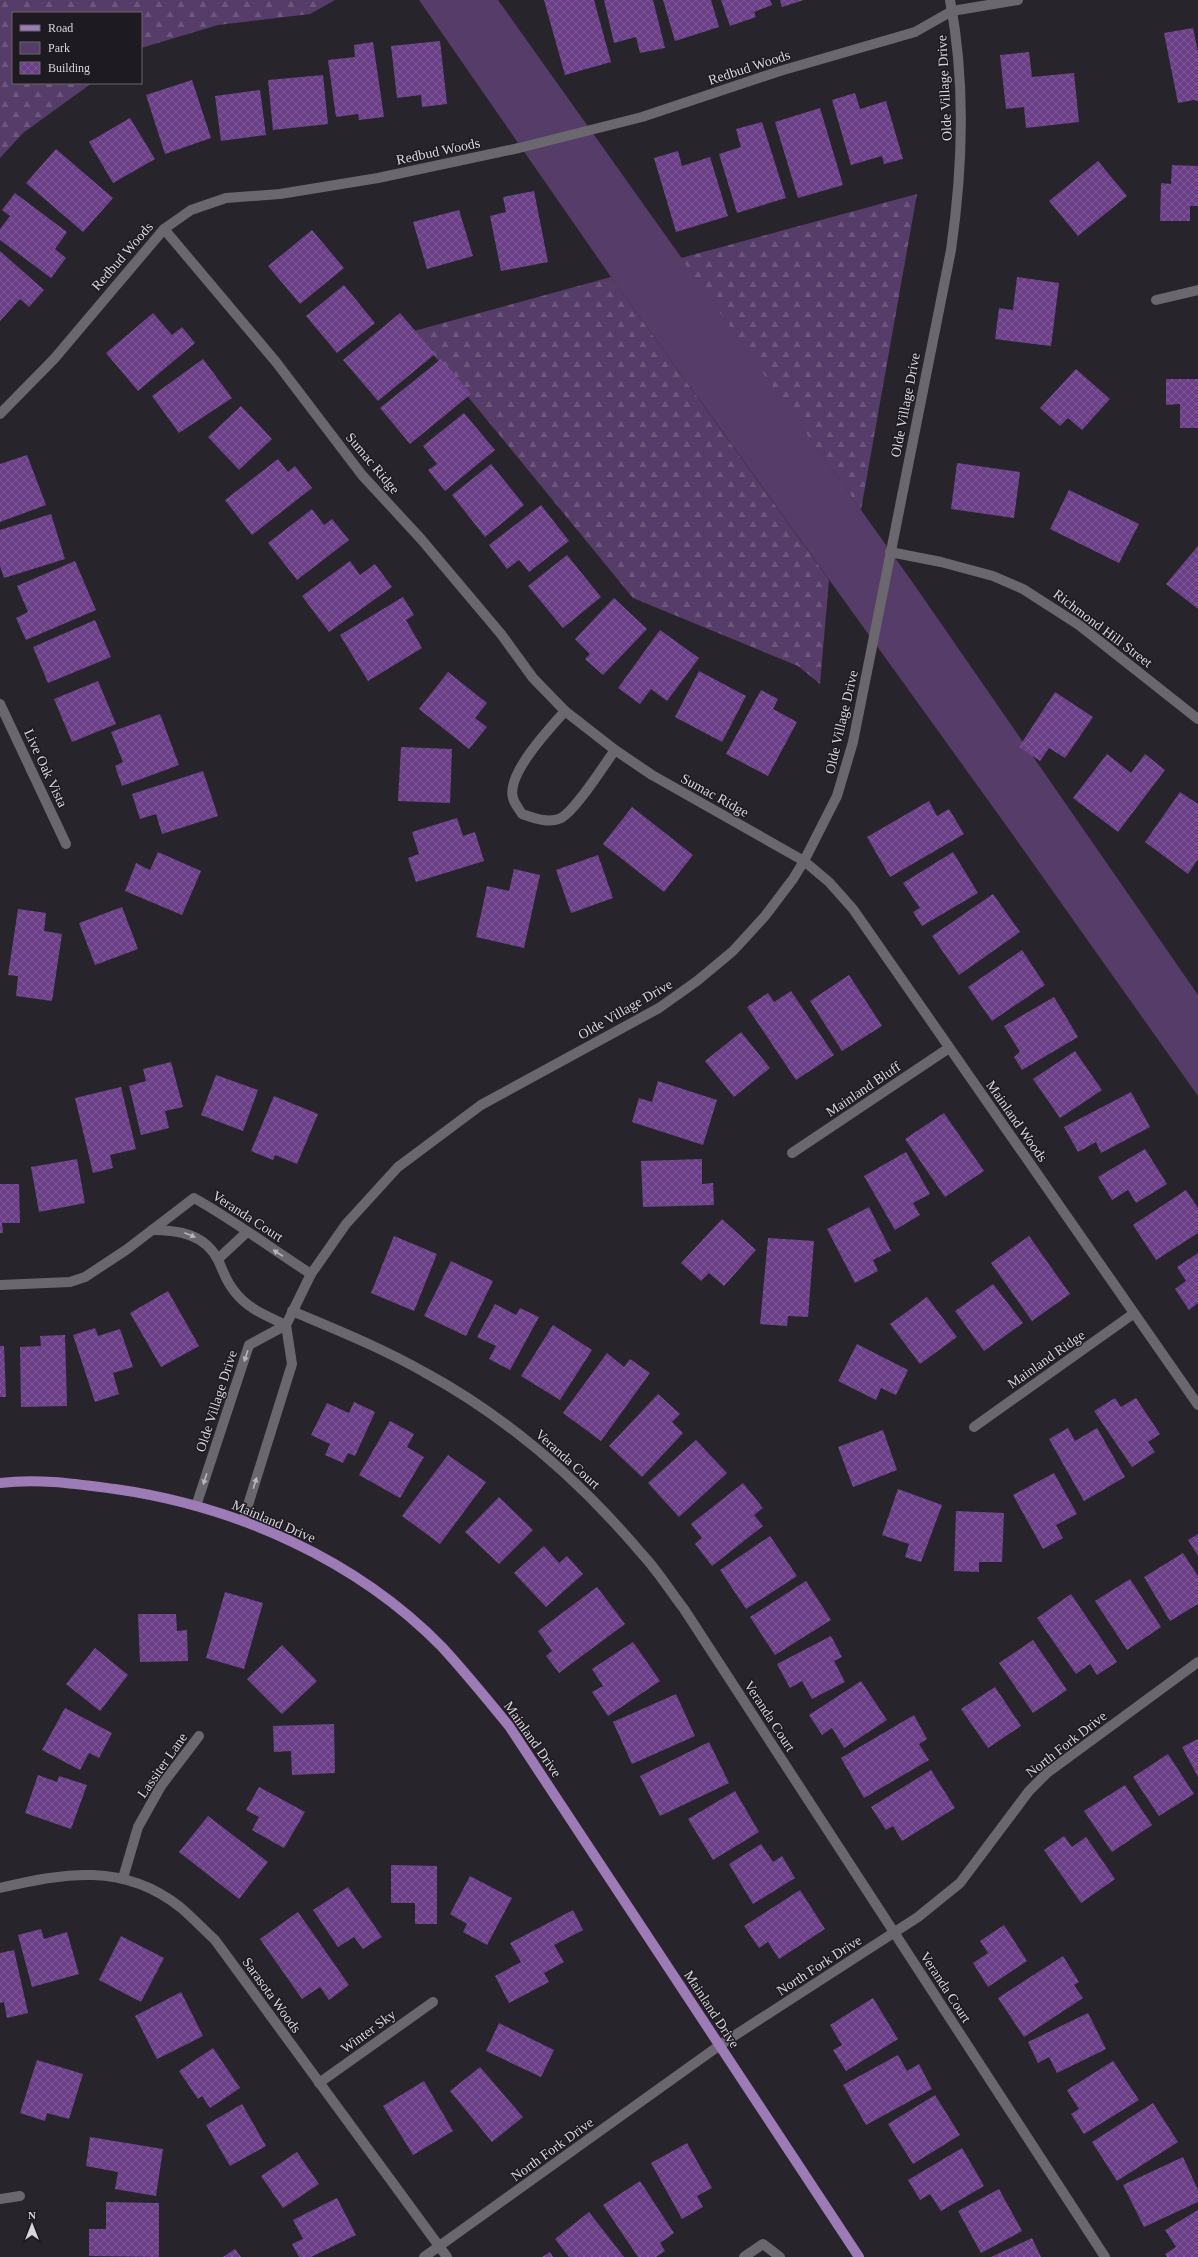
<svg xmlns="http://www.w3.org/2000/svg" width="1198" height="2257" font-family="'Times New Roman',serif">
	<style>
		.green { fill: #563c68 }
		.forest { fill: url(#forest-firs) }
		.building { fill: url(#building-cross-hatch) }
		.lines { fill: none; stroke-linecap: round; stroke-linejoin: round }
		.minor { stroke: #6b676f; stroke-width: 10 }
		.major { stroke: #9d7bb6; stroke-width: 10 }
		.oneway { fill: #b8b5bb }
		.labels { text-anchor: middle; stroke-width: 3; stroke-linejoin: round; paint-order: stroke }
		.street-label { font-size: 14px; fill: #d9d6db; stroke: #1e1a21 }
	</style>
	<defs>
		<pattern id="forest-firs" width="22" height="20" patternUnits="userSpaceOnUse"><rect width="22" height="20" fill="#563c68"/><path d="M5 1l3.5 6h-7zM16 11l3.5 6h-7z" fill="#6e577d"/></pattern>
		<pattern id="building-cross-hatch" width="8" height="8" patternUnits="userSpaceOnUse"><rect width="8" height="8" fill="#6a3f87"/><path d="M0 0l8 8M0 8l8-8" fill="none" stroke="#7f5a97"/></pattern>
	</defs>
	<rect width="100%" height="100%" fill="#28242b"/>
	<path class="green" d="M419,0H498L913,583L1198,995V1096L1008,828L611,277Z"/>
	<g class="forest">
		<path d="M0,0H335L310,14L218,25L141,48V13H13V83H92L23,133L0,158Z"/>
		<path d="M917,194L861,510L681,258Z"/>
		<path d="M611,277L829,580L820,684L798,666L633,598L414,331Z"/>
	</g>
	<g class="building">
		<path d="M544,0H594L611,62L565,75Z"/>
		<path d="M604,0H653L665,48L640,53L636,37L614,43Z"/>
		<path d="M663,0H711L719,27L675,41Z"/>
		<path d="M721,0H770L772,5L754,12L756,17L730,26Z"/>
		<path d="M780,0H804L782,7Z"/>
		<path d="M1193,28L1198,52V101L1194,100L1178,103L1164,33Z"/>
		<path d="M440,41L447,104L422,107L421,95L397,98L391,46Z"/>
		<path d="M373,42L384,117L359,120L358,114L336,117L328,60L355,57L354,45Z"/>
		<path d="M1029,52L1032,77L1074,73L1079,122L1026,128L1024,107L1006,109L1000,55Z"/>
		<path d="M323,75L328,124L273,130L268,80Z"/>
		<path d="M192,80L211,138L165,154L146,95Z"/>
		<path d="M260,90L266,135L221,141L215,96Z"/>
		<path d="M855,93L860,109L886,101L903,159L884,164L882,156L851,165L832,100Z"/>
		<path d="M820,108L843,185L798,198L775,122Z"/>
		<path d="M130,118L155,159L113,183L89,142Z"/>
		<path d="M762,122L786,198L737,213L719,154L741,147L736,129Z"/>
		<path d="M56,149L113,198L83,232L26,183Z"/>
		<path d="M678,151L682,166L710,157L728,216L676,232L654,158Z"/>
		<path d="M1098,161L1127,196L1078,236L1049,201Z"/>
		<path d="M1172,165L1198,166V206H1190V221H1160L1161,183L1171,184Z"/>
		<path d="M534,191L548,262L501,271L490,216L506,212L503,197Z"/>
		<path d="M15,193L67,232L55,249L66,258L51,278L0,240V229L10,216L2,210Z"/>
		<path d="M459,210L473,256L427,269L413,222Z"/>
		<path d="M312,230L344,268L300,304L268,266Z"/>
		<path d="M0,251L44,290L29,307L20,299L0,321Z"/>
		<path d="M1017,277L1059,283L1051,346L995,339L999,308L1013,310Z"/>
		<path d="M344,285L375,323L337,353L306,316Z"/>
		<path d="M153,313L172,335L182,327L195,343L138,391L106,353Z"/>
		<path d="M400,313L435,354L378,401L343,360Z"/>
		<path d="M203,359L232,398L179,433L152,396Z"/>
		<path d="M441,359L471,394L410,444L380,408Z"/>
		<path d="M1076,369L1110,399L1082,430L1068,418L1060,426L1040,408Z"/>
		<path d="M1166,379H1198V428H1180V404L1166,405Z"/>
		<path d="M241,406L272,439L239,470L208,437Z"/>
		<path d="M464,413L495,450L445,491L428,470L437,464L423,446Z"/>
		<path d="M27,455L46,505L0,522V464Z"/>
		<path d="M278,459L288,472L295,466L312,488L252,535L225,500Z"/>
		<path d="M957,463L1020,472L1014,518L951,509Z"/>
		<path d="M491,464L524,505L485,537L452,495Z"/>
		<path d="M1069,490L1139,524L1119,563L1050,529Z"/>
		<path d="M541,505L569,541L529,572L519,560L507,569L489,545Z"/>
		<path d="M312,509L324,525L332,519L349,540L297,580L268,543Z"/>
		<path d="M51,514L65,559L4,578L0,566V530Z"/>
		<path d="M1198,546V609L1166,584Z"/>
		<path d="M567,555L601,597L563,628L528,586Z"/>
		<path d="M75,561L96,610L26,640L16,618L28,612L17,586Z"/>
		<path d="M350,561L360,575L375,564L392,587L329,632L302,596Z"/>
		<path d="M403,597L414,615L406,620L422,648L368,681L340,635Z"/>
		<path d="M614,598L647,629L603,675L585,659L590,654L575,639Z"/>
		<path d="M95,620L111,657L48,683L33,647Z"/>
		<path d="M660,630L699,658L667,701L651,689L640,704L618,688Z"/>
		<path d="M699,671L746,696L722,742L675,717Z"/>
		<path d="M448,672L487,703L475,718L487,727L469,749L419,709Z"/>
		<path d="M98,681L116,724L72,742L54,699Z"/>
		<path d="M761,690L778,699L773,709L797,722L768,776L726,754Z"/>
		<path d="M1055,692L1093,717L1065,758L1049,748L1040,761L1019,747Z"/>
		<path d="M160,714L179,765L122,786L115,766L123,762L111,732Z"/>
		<path d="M401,747L452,749L450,803L398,801Z"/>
		<path d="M1107,754L1131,773L1145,754L1165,770L1118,832L1073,798Z"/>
		<path d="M203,771L218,816L162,834L156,814L140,819L132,794Z"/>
		<path d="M1180,792L1198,804V859L1188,874L1145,842Z"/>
		<path d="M929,801L937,816L949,809L964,834L890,877L867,837Z"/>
		<path d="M632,807L693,855L664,892L603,844Z"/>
		<path d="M457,818L463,836L475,832L484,861L416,882L408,858L419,854L412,832Z"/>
		<path d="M158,852L201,871L182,915L125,891L136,863L150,870Z"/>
		<path d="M953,852L978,893L922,926L913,912L920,908L903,883Z"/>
		<path d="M598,855L613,898L571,913L556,870Z"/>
		<path d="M514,869L540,875L524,948L476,937L487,886L509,891Z"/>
		<path d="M993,894L1020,932L959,975L932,936Z"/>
		<path d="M122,907L138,949L95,965L79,923Z"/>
		<path d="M18,909L46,913L44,931L62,934L52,1001L16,996L18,976L8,975Z"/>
		<path d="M1022,950L1045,985L992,1021L968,987Z"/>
		<path d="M849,975L882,1026L842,1051L810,1001Z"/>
		<path d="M791,991L834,1055L796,1080L747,1007L768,993L774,1002Z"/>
		<path d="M1054,997L1078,1037L1022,1070L1014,1057L1020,1052L1004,1026Z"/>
		<path d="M741,1032L770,1068L734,1097L705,1061Z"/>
		<path d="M1075,1051L1102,1090L1060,1118L1033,1079Z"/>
		<path d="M171,1062L183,1107L165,1111L169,1128L141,1135L129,1086L146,1081L143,1069Z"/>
		<path d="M216,1075L258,1090L243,1131L201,1115Z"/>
		<path d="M658,1081L717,1100L703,1145L632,1122L639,1098L652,1102Z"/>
		<path d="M121,1087L136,1149L110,1155L113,1168L93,1173L75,1098Z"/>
		<path d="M1131,1092L1150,1127L1101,1153L1096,1142L1078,1152L1064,1127Z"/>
		<path d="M274,1096L318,1114L297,1164L275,1155L273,1160L251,1151Z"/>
		<path d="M944,1113L984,1171L945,1197L905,1139Z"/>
		<path d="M1145,1149L1167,1184L1136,1203L1128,1190L1112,1200L1098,1177Z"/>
		<path d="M906,1152L930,1194L913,1203L920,1215L895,1230L864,1176Z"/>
		<path d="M77,1159L85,1203L39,1212L31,1167Z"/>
		<path d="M702,1159V1184L713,1183L714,1205L643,1207L641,1161Z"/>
		<path d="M0,1184H19L20,1223H2L3,1233H0Z"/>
		<path d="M1186,1190L1198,1208V1233L1156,1260L1133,1225Z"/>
		<path d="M869,1207L891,1251L873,1260L878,1271L855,1283L827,1229Z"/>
		<path d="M722,1219L756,1250L724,1286L709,1273L701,1281L681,1263Z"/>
		<path d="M394,1236L437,1254L414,1311L371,1293Z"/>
		<path d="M1029,1236L1070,1294L1032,1321L991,1263Z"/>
		<path d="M768,1238L814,1241L808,1317L788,1316L787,1326L760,1324Z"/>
		<path d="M1198,1253V1303L1189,1310L1175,1289L1186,1281L1177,1267Z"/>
		<path d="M451,1261L493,1281L466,1336L424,1316Z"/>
		<path d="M993,1284L1023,1323L984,1351L955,1311Z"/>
		<path d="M168,1291L199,1346L161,1367L130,1313Z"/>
		<path d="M927,1297L957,1337L920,1364L890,1324Z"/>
		<path d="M495,1304L516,1315L520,1308L539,1317L510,1370L489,1359L496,1346L477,1337Z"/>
		<path d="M553,1325L592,1350L560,1400L521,1376Z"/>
		<path d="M95,1328L98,1336L120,1329L133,1367L113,1373L119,1394L95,1402L73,1335Z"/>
		<path d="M65,1335L67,1406L21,1407L20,1347L41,1346L40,1336Z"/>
		<path d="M857,1344L908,1370L896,1395L881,1388L876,1400L838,1381Z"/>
		<path d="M0,1346H4L6,1397H0Z"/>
		<path d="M607,1353L624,1367L630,1359L650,1373L601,1441L563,1413Z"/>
		<path d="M658,1394L680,1414L672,1422L683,1433L642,1477L609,1446Z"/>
		<path d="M1115,1398L1121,1407L1136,1398L1160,1434L1148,1442L1155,1452L1132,1467L1094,1411Z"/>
		<path d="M354,1402L375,1412L355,1456L348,1453L343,1463L325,1455L330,1444L311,1435L327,1403L349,1413Z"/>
		<path d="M390,1421L414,1434L407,1447L424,1457L400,1498L359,1475Z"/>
		<path d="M1068,1428L1075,1441L1097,1428L1125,1477L1084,1501L1049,1439Z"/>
		<path d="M883,1430L897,1470L853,1487L838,1447Z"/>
		<path d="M696,1440L727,1473L679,1517L648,1483Z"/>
		<path d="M448,1455L486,1482L440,1544L402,1516Z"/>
		<path d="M1054,1473L1077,1514L1056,1525L1063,1538L1043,1549L1013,1495Z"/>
		<path d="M743,1483L763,1508L754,1515L763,1526L712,1566L695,1544L702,1538L691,1524Z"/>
		<path d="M898,1489L942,1505L921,1562L905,1557L909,1544L882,1535Z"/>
		<path d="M499,1497L533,1530L499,1564L465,1532Z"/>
		<path d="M956,1511L1004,1513L1002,1562H979V1572L954,1571Z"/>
		<path d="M1198,1534V1556L1188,1540Z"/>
		<path d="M770,1536L797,1576L746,1609L720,1570Z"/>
		<path d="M544,1546L559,1563L567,1556L583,1574L546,1607L514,1573Z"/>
		<path d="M1183,1553L1198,1576V1604L1170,1621L1144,1577Z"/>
		<path d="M1130,1579L1161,1627L1127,1650L1095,1601Z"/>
		<path d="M806,1581L831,1620L775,1655L750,1617Z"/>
		<path d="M597,1587L625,1624L559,1673L546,1656L552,1651L538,1631Z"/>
		<path d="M225,1592L263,1603L244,1669L206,1658Z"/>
		<path d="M1071,1594L1117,1662L1097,1675L1090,1664L1076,1674L1037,1618Z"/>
		<path d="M138,1614H176L177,1631L187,1630L188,1661L140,1662Z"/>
		<path d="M831,1636L842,1657L834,1661L845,1682L812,1699L802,1681L790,1688L777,1664Z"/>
		<path d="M1033,1640L1067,1690L1033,1713L999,1663Z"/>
		<path d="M633,1642L660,1681L608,1716L592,1692L603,1686L592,1669Z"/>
		<path d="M282,1645L317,1681L282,1714L247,1679Z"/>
		<path d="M95,1648L128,1675L100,1711L66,1684Z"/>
		<path d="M861,1681L887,1720L844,1748L832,1728L822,1735L809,1715Z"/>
		<path d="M995,1687L1021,1726L988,1748L961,1709Z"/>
		<path d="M676,1694L695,1736L632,1764L613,1722Z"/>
		<path d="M65,1708L112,1733L99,1758L89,1753L80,1770L42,1750Z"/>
		<path d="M914,1715L927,1739L919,1744L929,1760L864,1798L841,1758Z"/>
		<path d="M334,1724L335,1773L292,1775L291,1751L274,1752L273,1726Z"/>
		<path d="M1198,1739V1777L1182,1747Z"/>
		<path d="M709,1742L729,1783L660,1816L640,1776Z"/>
		<path d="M1168,1754L1194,1794L1159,1816L1133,1777Z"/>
		<path d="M931,1770L955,1808L902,1841L893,1826L886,1830L871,1807Z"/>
		<path d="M38,1775L57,1782L59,1776L87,1785L71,1829L25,1813Z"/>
		<path d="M1125,1785L1152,1825L1112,1852L1084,1811Z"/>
		<path d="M259,1787L305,1812L284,1848L252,1830L259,1817L246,1810Z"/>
		<path d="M735,1791L759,1832L713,1860L688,1819Z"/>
		<path d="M208,1816L268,1862L239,1899L179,1852Z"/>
		<path d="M1064,1836L1072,1847L1086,1837L1115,1879L1081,1903L1044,1850Z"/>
		<path d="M761,1844L773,1862L782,1856L795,1878L753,1904L729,1864Z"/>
		<path d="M391,1865L437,1866V1924H415V1903H391Z"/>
		<path d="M470,1876L512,1898L487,1945L463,1932L467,1924L450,1914Z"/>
		<path d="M348,1887L382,1937L363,1949L354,1937L338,1947L313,1910Z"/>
		<path d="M800,1890L825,1929L779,1959L768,1942L759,1948L744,1926Z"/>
		<path d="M573,1910L583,1930L554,1945L564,1962L544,1973L549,1982L509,2003L495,1976L521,1962L510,1943Z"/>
		<path d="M298,1912L349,1985L329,2000L320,1987L302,1999L260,1939Z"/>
		<path d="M1004,1925L1027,1961L988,1987L973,1963L988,1953L980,1941Z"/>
		<path d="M41,1929L44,1939L67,1932L79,1974L32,1987L18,1935Z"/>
		<path d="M121,1936L164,1958L141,2002L99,1980Z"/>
		<path d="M14,1950L28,2013L7,2018L4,2002L0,2003V1953Z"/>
		<path d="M1063,1956L1079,1982L1074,1985L1083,1998L1024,2037L998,1998Z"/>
		<path d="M181,1992L203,2036L157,2059L135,2016Z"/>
		<path d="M873,1998L898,2039L846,2071L833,2050L842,2045L830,2025Z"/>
		<path d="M1088,2013L1106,2049L1057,2073L1049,2057L1038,2063L1028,2042Z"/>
		<path d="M499,2023L554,2050L541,2077L486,2051Z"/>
		<path d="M213,2048L240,2088L210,2108L202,2096L198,2099L179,2071Z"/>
		<path d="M898,2055L907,2071L919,2064L932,2089L866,2125L843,2085Z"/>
		<path d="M37,2060L83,2074L69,2119L47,2113L45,2121L20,2113Z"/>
		<path d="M1113,2061L1139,2100L1084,2134L1071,2114L1079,2109L1067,2090Z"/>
		<path d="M480,2067L523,2117L492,2142L450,2091Z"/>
		<path d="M424,2081L453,2131L413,2155L383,2106Z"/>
		<path d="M935,2095L960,2135L913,2164L888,2124Z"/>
		<path d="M1153,2103L1178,2142L1117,2181L1092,2142Z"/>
		<path d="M242,2104L266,2146L230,2166L206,2125Z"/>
		<path d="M90,2137L163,2149L156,2196L115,2189L118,2172L86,2166Z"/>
		<path d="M687,2143L712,2188L697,2196L703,2207L682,2219L651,2163Z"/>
		<path d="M962,2148L984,2186L941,2211L930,2194L920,2200L908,2180Z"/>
		<path d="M297,2152L319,2184L283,2208L261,2176Z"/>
		<path d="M1183,2157L1198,2190V2202L1144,2227L1123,2185Z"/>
		<path d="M640,2181L674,2233L660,2243L665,2251L656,2257H638L603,2205Z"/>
		<path d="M999,2189L1022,2231L981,2253L958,2211Z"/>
		<path d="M337,2198L356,2235L311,2257H299L292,2244L303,2239L293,2220Z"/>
		<path d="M106,2202L159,2203V2257L89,2256V2229H106Z"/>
		<path d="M1198,2210V2257H1167L1165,2254L1176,2247L1165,2230Z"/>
		<path d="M589,2212L624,2257H569L555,2239Z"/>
		<path d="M1032,2238L1041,2257H991Z"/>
		<path d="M235,2249L241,2257H223Z"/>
		<path d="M550,2252L553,2257H542Z"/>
	</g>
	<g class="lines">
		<g class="minor">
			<path d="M164,229L276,362L362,475L421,539L501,634L533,678L565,711L615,750L652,775L804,861L829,882L853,909L1198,1405"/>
			<path d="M1156,300L1198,290"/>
			<path d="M0,414L54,359L164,229L191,210L226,198L280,194L378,178L519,148L642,117L780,71L915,32L952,11L1018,0"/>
			<path d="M890,552L941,562L993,576L1023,589L1079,625L1198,719"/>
			<path d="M0,704L66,844"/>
			<path d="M565,711C550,728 506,774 513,798C514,803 519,809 522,814C534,818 549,824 561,818C576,810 604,765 615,750"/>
			<path d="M792,1153L949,1048"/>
			<path d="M152,1230C178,1230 205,1234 218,1260C224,1272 225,1280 235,1292C248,1309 267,1316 286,1325"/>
			<path d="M218,1259L247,1232"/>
			<path d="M0,1285L70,1282L85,1277L126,1250L194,1198C235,1221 272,1249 311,1274"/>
			<path d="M292,1311C337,1330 382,1348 424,1372C507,1417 581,1482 642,1554C658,1571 670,1591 684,1609L1105,2257"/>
			<path d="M974,1427L1133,1314"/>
			<path d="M196,1506L249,1345L286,1325"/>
			<path d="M243,1521L292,1364L286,1325L311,1274L346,1224L398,1167L481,1105L659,1008L697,981L733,951L765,916L793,879L804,861L837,796L853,742L951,250C963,167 966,83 950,0"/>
			<path d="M123,1878L138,1827L161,1786L199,1736"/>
			<path d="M0,1888C65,1873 123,1862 180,1907C192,1917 203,1929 215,1940L447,2257"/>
			<path d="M319,2083L433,2002"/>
			<path d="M0,2199L20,2196"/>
			<path d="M424,2257L720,2045L918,1917L960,1883L1029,1791L1047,1773L1198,1662"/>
			<path d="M744,2257L763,2244L780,2257"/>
		</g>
		<path class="major" d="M0,1483C38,1478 77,1484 115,1489C235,1506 356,1559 442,1647C465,1672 487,1699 509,1726L859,2257"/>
	</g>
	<defs><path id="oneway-solid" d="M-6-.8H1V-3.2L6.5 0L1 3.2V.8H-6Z"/></defs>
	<g class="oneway">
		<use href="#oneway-solid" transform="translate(190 1235) rotate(22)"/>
		<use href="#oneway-solid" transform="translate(278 1253) rotate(-147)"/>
		<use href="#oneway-solid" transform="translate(246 1356) rotate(108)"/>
		<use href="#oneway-solid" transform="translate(205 1479) rotate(108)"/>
		<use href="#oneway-solid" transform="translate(255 1483) rotate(-73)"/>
	</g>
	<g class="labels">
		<g class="street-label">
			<text transform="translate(749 67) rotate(-18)" y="5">Redbud Woods</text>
			<text transform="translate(944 88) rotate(-93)" y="5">Olde Village Drive</text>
			<text transform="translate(438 151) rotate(-12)" y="5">Redbud Woods</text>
			<text transform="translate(122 256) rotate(-49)" y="5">Redbud Woods</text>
			<text transform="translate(905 405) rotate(-79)" y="5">Olde Village Drive</text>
			<text transform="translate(373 463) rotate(50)" y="5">Sumac Ridge</text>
			<text transform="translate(1103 628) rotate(37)" y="5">Richmond Hill Street</text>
			<text transform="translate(841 722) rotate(-77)" y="5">Olde Village Drive</text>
			<text transform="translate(46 768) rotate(65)" y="5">Live Oak Vista</text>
			<text transform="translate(715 795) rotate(29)" y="5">Sumac Ridge</text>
			<text transform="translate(625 1009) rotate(-30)" y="5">Olde Village Drive</text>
			<text transform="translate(863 1089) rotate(-34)" y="5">Mainland Bluff</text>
			<text transform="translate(1017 1121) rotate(55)" y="5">Mainland Woods</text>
			<text transform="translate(248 1216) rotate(33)" y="5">Veranda Court</text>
			<text transform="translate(1046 1359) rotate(-35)" y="5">Mainland Ridge</text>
			<text transform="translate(216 1401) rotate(-72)" y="5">Olde Village Drive</text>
			<text transform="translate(568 1459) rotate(42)" y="5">Veranda Court</text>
			<text transform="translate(274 1521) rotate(23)" y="5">Mainland Drive</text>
			<text transform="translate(770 1716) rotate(57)" y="5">Veranda Court</text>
			<text transform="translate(533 1739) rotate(55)" y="5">Mainland Drive</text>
			<text transform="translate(1066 1744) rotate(-38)" y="5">North Fork Drive</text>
			<text transform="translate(162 1765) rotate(-55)" y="5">Lassiter Lane</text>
			<text transform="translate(819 1965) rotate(-33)" y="5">North Fork Drive</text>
			<text transform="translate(946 1987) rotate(57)" y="5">Veranda Court</text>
			<text transform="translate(272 1995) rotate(54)" y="5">Sarasota Woods</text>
			<text transform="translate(712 2009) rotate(57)" y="5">Mainland Drive</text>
			<text transform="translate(368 2031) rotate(-36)" y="5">Winter Sky</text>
			<text transform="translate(552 2149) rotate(-36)" y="5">North Fork Drive</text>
		</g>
	</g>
	<rect x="12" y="12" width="130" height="72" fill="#1e1a21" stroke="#69656b"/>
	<rect x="20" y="25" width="20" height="6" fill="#9d7bb6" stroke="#69656b"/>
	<text x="48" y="32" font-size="12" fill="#d9d6db">Road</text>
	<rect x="20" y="42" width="20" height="12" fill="#563c68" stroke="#69656b"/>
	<text x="48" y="52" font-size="12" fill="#d9d6db">Park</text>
	<rect x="20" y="62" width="20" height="12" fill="url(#building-cross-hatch)" stroke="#69656b"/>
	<text x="48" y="72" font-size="12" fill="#d9d6db">Building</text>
	<g transform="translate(32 2225)" stroke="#1e1a21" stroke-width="3" paint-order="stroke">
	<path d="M0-3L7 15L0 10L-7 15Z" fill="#d9d6db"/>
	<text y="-6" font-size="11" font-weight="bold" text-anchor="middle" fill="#d9d6db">N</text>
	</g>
</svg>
